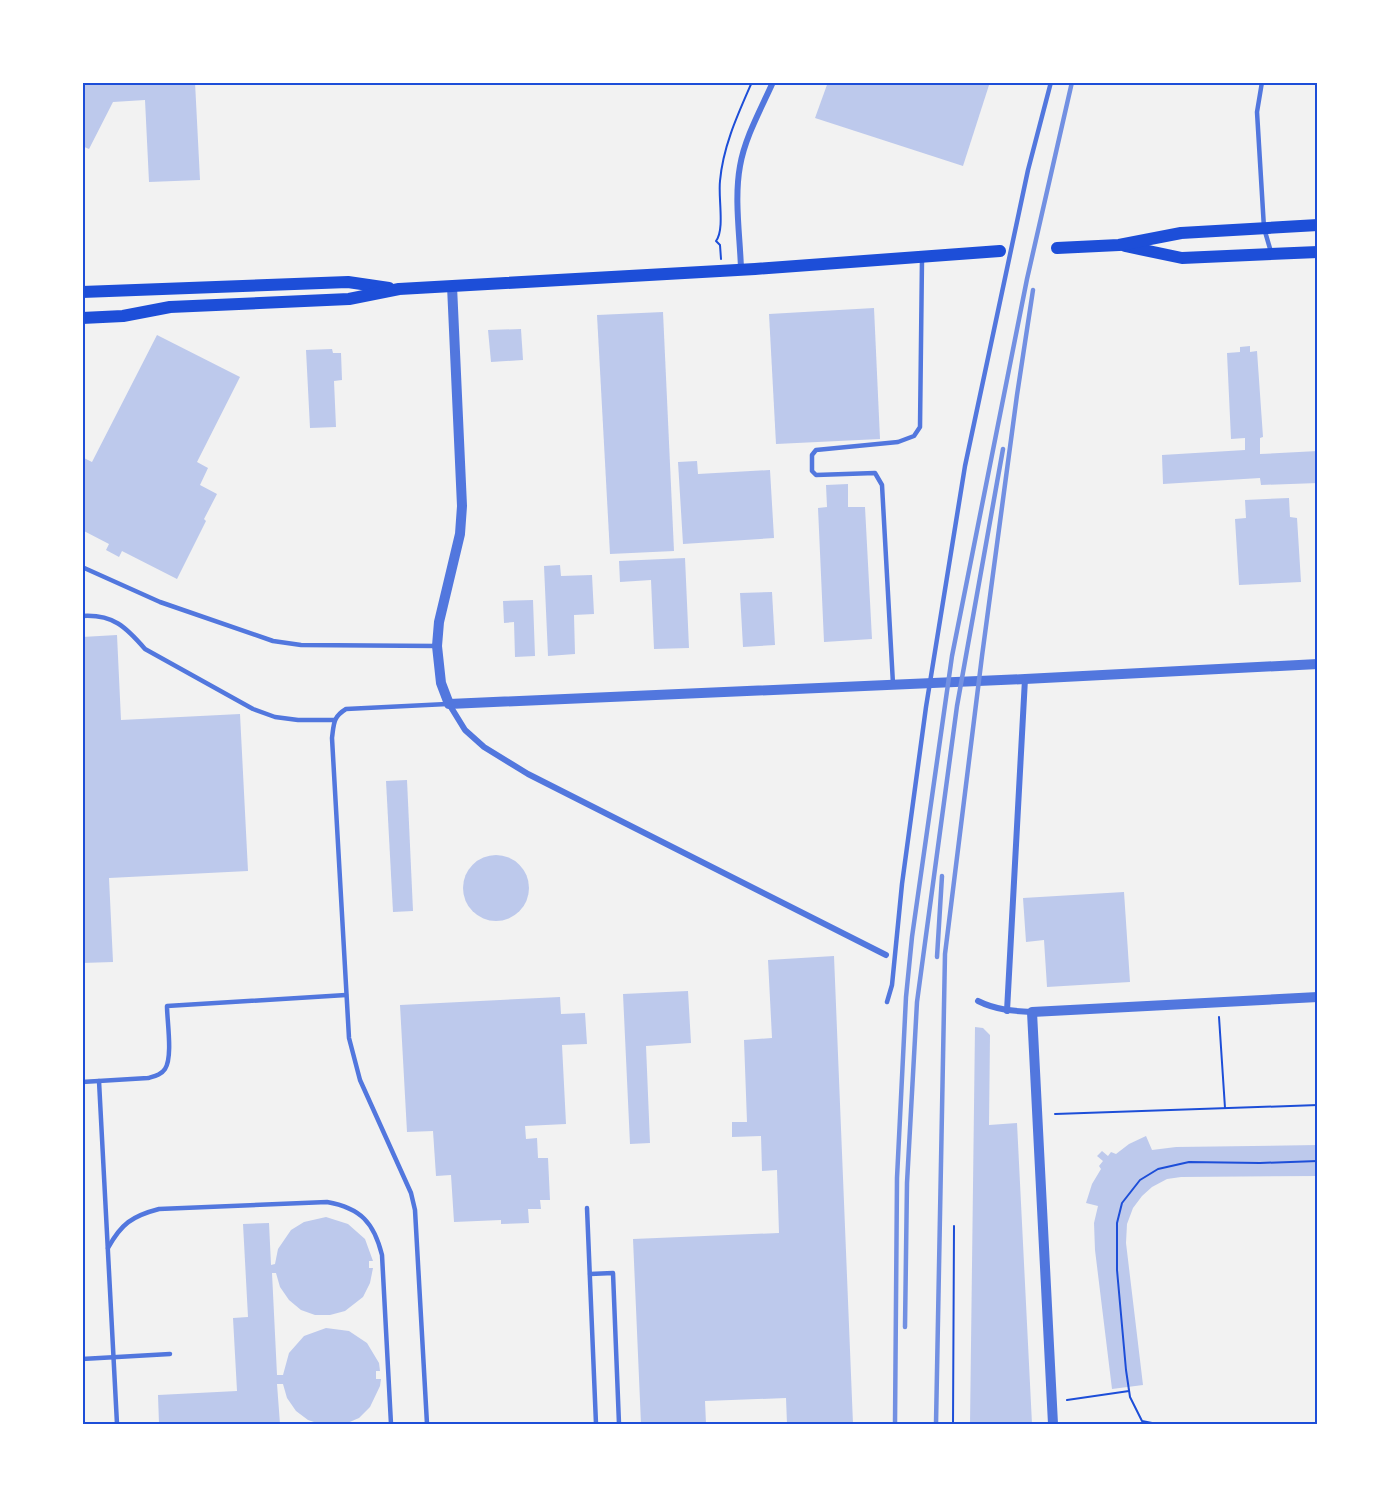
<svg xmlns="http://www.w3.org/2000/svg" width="1400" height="1507" font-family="'Open Sans',sans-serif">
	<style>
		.building { fill: #bdc9ec }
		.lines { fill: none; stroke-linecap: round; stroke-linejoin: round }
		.path { stroke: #1d4ed8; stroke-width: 2 }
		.service { stroke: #5277de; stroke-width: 4.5 }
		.minor { stroke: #5277de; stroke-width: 6 }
		.tertiary { stroke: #5277de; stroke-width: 10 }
		.secondary { stroke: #1d4ed8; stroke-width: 12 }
		.rail { stroke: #7290e2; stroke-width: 4.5 }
		.neatline { fill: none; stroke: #1d4ed8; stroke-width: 2 }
	</style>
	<rect width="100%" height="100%" fill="#f2f2f2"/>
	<g class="building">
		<path d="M82,82H195L200,180L149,182L145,100L113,102L89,149L82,146Z"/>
		<path d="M828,82H990L963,166L815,118Z"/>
		<path d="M874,308L880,439L776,444L769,314Z"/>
		<path d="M663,312L674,551L610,554L597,315Z"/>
		<path d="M521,329L523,360L491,362L488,330Z"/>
		<path d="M157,335L240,377L197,462L208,468L200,485L217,494L204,519L206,521L177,579L122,551L119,557L106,550L109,544L82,530V457L92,462Z"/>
		<path d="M1250,346V352L1257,351L1263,437L1260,438V454L1318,451V483L1261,485L1260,478L1163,484L1162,455L1245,450V438L1231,439L1227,353L1240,352V347Z"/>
		<path d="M332,349L333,353H341L342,380L334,381L336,427L310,428L306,350Z"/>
		<path d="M697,461L698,474L770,470L774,538L683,544L678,462Z"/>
		<path d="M848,484V507H865L872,639L824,642L818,508L827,507L826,485Z"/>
		<path d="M1289,498L1290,517L1297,518L1301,582L1239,585L1235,519L1246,518L1245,500Z"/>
		<path d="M685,558L689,648L654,649L651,580L620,582L619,561Z"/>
		<path d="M560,565L561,576L592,575L594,614L574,615L575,654L548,656L544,566Z"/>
		<path d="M772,592L775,645L743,647L740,593Z"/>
		<path d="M533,600L535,656L515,657L514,622L504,623L503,601Z"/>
		<path d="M117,635L121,720L240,714L248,871L109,878L113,962L82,963V637Z"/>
		<path d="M407,780L413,911L393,912L386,781Z"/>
		<circle cx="496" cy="888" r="33"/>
		<path d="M1124,892L1130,982L1047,987L1044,940L1026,942L1023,898Z"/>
		<path d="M834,956L853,1424H787L786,1398L705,1401L706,1424H641L633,1239L779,1233L777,1170L762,1171L761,1136L732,1137V1122H747L744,1040L772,1038L768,960Z"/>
		<path d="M688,991L691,1043L646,1046L650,1143L630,1144L623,994Z"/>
		<path d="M560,997L561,1014L585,1013L587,1044L562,1045L566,1124L525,1126L526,1139L537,1138L538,1158H548L550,1200H540L541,1209H528L529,1223L501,1224V1220L454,1222L451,1175L436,1176L433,1131L407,1132L400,1005Z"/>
		<path d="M975,1027L983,1028L990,1035L989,1125L1017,1123L1032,1424H970Z"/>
		<path d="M1146,1136L1152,1150L1176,1147L1318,1145V1176L1181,1177L1167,1179L1152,1187L1142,1196L1133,1208L1127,1224L1126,1243L1143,1385L1112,1389L1095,1250L1094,1223L1098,1206L1086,1203L1092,1184L1101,1169L1099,1166L1103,1161L1097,1156L1102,1151L1108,1156L1111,1152L1116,1154L1129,1144Z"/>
		<path d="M326,1217L348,1224L365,1239L373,1261H369V1268H373L370,1283L363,1297L345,1311L330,1315H315L301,1310L289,1300L280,1287L276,1273H272L277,1375H283L289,1353L304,1336L326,1328L349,1331L367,1343L379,1363L380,1371H376V1379H381L380,1386L370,1407L359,1418L345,1424H320L308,1420L296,1411L287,1398L283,1384H277L280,1424H159L158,1395L237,1391L233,1318L248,1317L243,1224L269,1223L271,1265L275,1264L278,1249L291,1230L304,1222Z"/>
	</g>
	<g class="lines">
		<g class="path">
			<path d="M721,259L720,245L716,241C725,229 718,198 720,181C723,146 738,114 752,82"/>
			<path d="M1219,1017L1225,1108"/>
			<path d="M1055,1114L1318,1105"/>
			<path d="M1067,1400L1129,1391"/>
			<path d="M953,1424L954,1226"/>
			<path d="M1157,1424L1142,1421L1130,1397L1126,1370L1117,1270V1223L1122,1203L1140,1180L1158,1169L1189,1162L1260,1163L1318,1161"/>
		</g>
		<g class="service">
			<path d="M1262,82L1257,112L1264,228L1271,252"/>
			<path d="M82,567L160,602L273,641L301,645L437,646"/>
			<path d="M82,616C113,614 126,627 145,649L253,709L275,717L298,720H335"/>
			<path d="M893,684L882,485L875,473L816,475L812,471V455L816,450L898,442L914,436L920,427L922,259"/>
			<path d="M887,1002L892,985L902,884L926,707L965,466L1028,170L1051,82"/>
			<path d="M99,1081L117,1424"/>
			<path d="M82,1082L148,1078C155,1076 161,1075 165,1069C173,1057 167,1021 167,1006L346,995"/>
			<path d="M587,1208L596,1424"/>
			<path d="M108,1248C121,1224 132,1216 159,1209L327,1202C361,1208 374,1223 382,1255L391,1424"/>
			<path d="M590,1274L613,1273L619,1424"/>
			<path d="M82,1359L170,1354"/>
			<path d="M427,1424L415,1210L411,1193L360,1080L349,1038L332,738C334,723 333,717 346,709L447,704"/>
		</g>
		<g class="minor">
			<path d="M741,269C740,236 734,199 740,166C745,137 761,109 773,82"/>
			<path d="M449,704L465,730L484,747L528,774L886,955"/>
			<path d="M978,1001C996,1010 1013,1011 1032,1012"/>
			<path d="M1007,1011L1025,679"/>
		</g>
		<g class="tertiary">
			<path d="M452,286L462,506L460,534L439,622L437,646L441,683L449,704L1025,679L1318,664"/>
			<path d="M1053,1424L1032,1012L1318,997"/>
		</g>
		<g class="secondary">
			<path d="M1125,246L1182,258L1318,252"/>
			<path d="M1057,248L1119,245L1181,233L1318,225"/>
			<path d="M82,292L348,282L389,288"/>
			<path d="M82,318L123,316L170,307L349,299L399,289L755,269L1000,251"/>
		</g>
		<g class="rail">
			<path d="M937,957L942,876"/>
			<path d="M905,1327L907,1183L917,1002L957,706L1003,449"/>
			<path d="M895,1424L897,1178L906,997L912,937L952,656L1027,279L1072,82"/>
			<path d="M936,1424L945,954L982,656L1017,395L1033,290"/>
		</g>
	</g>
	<rect width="1400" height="1507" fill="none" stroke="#ffffff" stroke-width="168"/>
	<rect x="84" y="84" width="1232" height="1339" class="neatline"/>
</svg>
